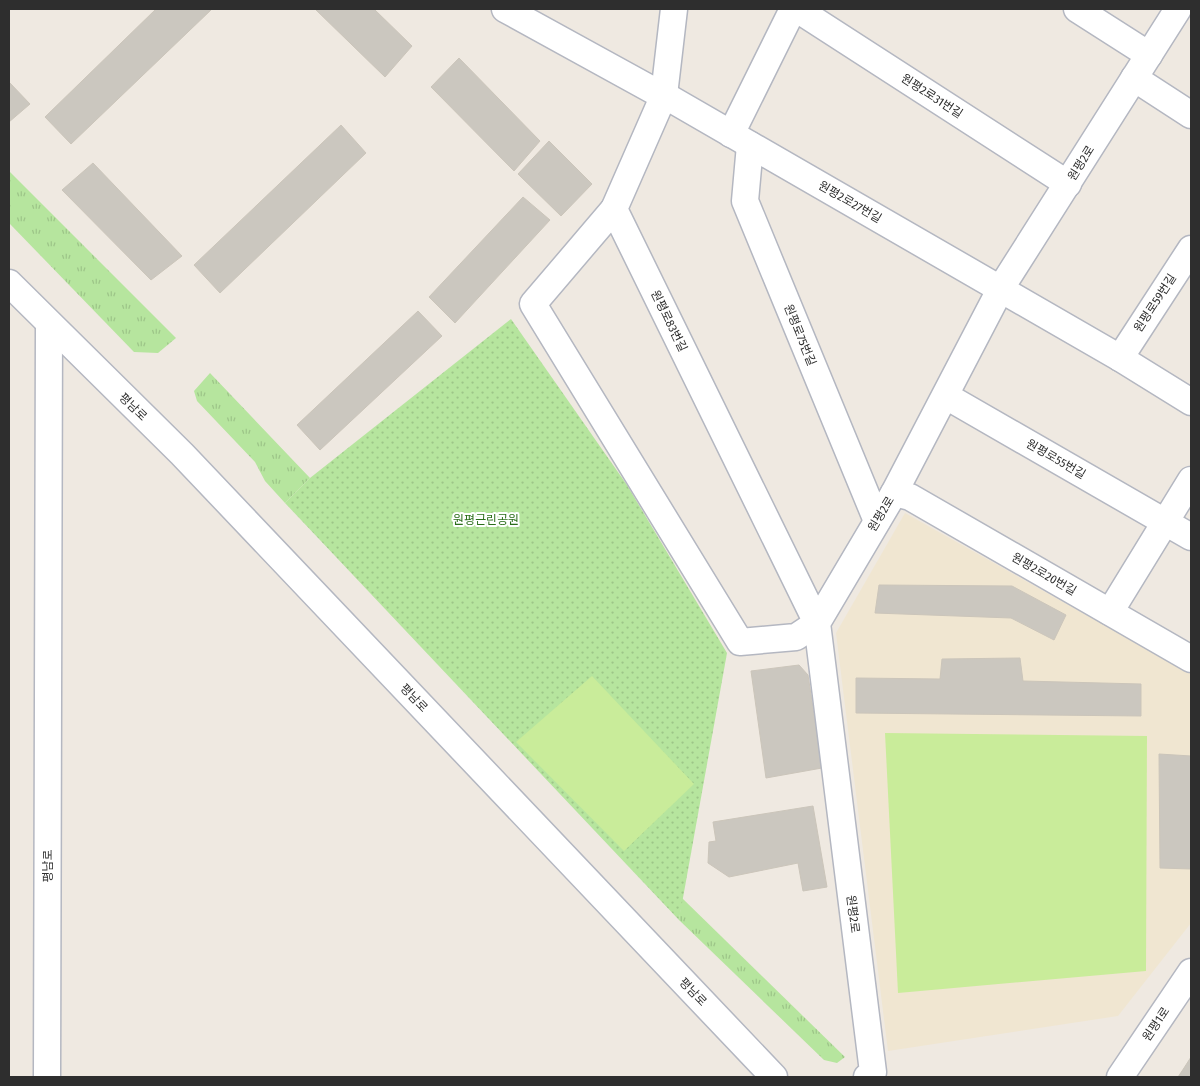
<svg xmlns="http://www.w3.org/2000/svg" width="1200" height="1086" font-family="'Fira Sans Condensed','Noto Sans KR',sans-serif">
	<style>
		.education { fill: #f0e6d1 }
		.grass { fill: url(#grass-tufts) }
		.park { fill: url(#park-dots) }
		.pitch { fill: #c9ec9a }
		.building { fill: #cbc7bf; stroke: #cbc5ba }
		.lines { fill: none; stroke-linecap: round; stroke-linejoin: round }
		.minor-casing { stroke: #b4b7c1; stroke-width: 29 }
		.minor { stroke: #fff; stroke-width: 26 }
		.labels { text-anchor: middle; stroke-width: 4; stroke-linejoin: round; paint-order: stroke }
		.street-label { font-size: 12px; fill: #2e2e2e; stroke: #fff }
		.park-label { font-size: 12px; fill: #2c6e1b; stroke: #fff }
	</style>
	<defs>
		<pattern id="grass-tufts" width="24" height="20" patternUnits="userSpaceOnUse" patternTransform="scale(1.25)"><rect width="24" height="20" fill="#b6e59e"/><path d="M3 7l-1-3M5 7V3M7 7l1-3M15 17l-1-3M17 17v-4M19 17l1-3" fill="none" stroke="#9dc588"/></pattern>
		<pattern id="park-dots" width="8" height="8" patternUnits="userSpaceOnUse" patternTransform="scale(1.25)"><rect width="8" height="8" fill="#b6e59e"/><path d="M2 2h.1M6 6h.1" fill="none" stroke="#9dc588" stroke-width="1.8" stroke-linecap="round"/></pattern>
	</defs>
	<rect width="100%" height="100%" fill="#efe9e1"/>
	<path class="education" d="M905,513L1191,674V923L1118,1016L888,1051L836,633Z"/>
	<g class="grass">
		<path d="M9,171L176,338L158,353L134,352L9,223Z"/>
		<path d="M210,373L310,478L285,503L265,481L255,462L197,401L194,391Z"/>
		<path d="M682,898L845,1057L837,1063L824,1060L679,920Z"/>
	</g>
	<path class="park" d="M511,319L627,485L727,653L679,920L285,503L310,478Z"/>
	<g class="pitch">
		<path d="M592,676L694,784L624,851L516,742Z"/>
		<path d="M885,733L1147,736L1146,971L898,993Z"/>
	</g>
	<g class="building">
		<path d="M156,9H212L71,144L45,117Z"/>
		<path d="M315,9H374L412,46L385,77Z"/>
		<path d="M459,58L540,141L514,171L431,87Z"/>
		<path d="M9,82L30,104L9,122Z"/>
		<path d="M341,125L366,153L220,293L194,265Z"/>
		<path d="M549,141L592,184L561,216L518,174Z"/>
		<path d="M93,163L182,256L151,280L62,190Z"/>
		<path d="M523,197L550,220L455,323L429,297Z"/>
		<path d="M418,311L442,336L320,450L297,425Z"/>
		<path d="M879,585L1012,586L1066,615L1054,640L1011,618L875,613Z"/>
		<path d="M1020,658L1023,681L1141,684V716L856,713V678L940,679L942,659Z"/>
		<path d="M799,665L808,675L822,768L766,778L751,671Z"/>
		<path d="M1159,754L1191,756V869L1160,868Z"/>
		<path d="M813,806L827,887L803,891L798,863L729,877L708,863L709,842L716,841L713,822Z"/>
		<path d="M1191,1057V1077H1178L1184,1068Z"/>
	</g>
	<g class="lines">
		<g class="minor-casing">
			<g id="minor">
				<path d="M505,9L656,92L664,95L1120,358L1191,402"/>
				<path d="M674,9L664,95L614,209L817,623"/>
				<path d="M797,9L1068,184"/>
				<path d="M1077,9L1149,55"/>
				<path d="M1134,78L1191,115"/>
				<path d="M731,134L793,9"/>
				<path d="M750,145L745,201L877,521"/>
				<path d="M614,209L533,304L740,642L796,637L817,623"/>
				<path d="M9,283L182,454L774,1077"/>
				<path d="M1120,358L1191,249"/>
				<path d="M946,396L1191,537"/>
				<path d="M894,493L910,497L1191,659"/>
				<path d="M1110,612L1191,480"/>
				<path d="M47,1077L49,324"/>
				<path d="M867,1077L873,1072L817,623L894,493L1001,288L1178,9"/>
				<path d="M1120,1077L1191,972"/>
			</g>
		</g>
		<use href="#minor" class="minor"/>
	</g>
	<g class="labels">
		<g class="street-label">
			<text transform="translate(932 96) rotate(33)" y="4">원평2로31번길</text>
			<text transform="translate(1081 163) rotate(-58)" y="4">원평2로</text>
			<text transform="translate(850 202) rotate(30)" y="4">원평2로27번길</text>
			<text transform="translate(1155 303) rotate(-57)" y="4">원평로59번길</text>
			<text transform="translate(669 321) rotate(64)" y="4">원평로83번길</text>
			<text transform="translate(800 335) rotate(68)" y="4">원평로75번길</text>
			<text transform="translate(133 407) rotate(44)" y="4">평남로</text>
			<text transform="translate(1056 459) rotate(30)" y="4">원평로55번길</text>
			<text transform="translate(881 514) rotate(-59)" y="4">원평2로</text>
			<text transform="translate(1044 574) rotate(30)" y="4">원평2로20번길</text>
			<text transform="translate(414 698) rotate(46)" y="4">평남로</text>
			<text transform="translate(48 866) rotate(-90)" y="4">평남로</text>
			<text transform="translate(853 914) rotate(83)" y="4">원평2로</text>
			<text transform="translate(693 992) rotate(46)" y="4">평남로</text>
			<text transform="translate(1156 1024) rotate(-56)" y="4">원평1로</text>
		</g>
		<g class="park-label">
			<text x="486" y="524">원평근린공원</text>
		</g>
	</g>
	<rect width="1200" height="1086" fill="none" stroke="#2e2e2e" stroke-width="20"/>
</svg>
